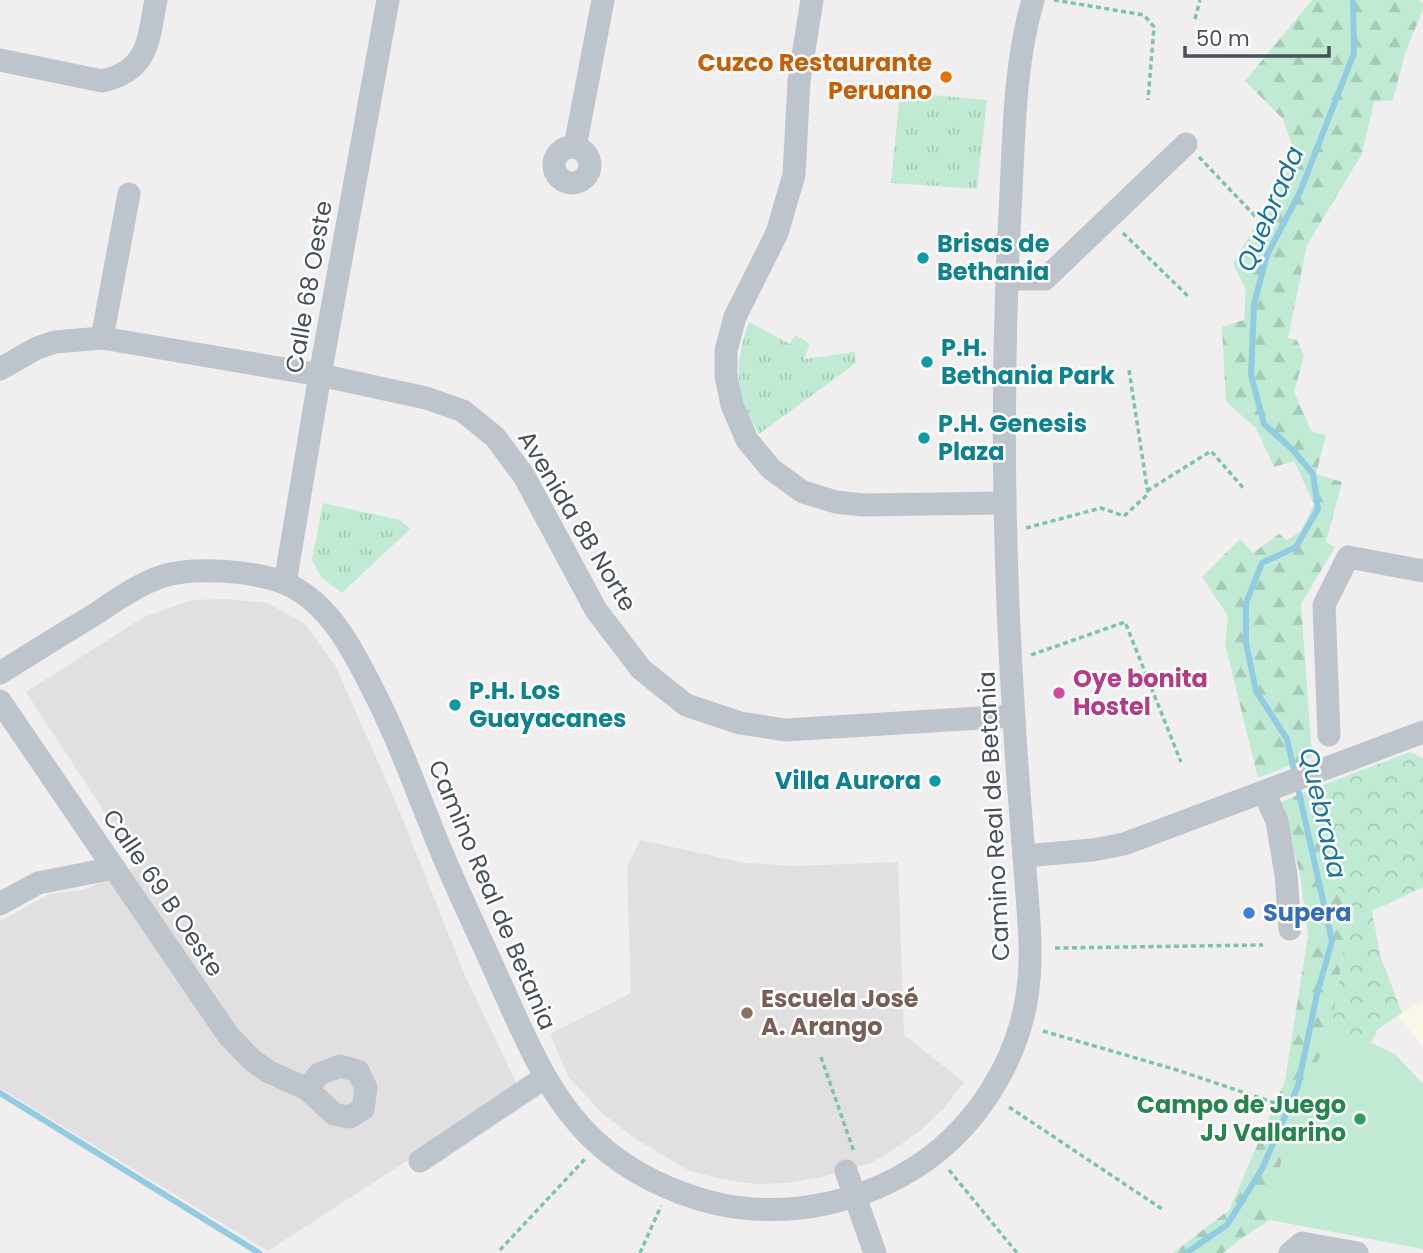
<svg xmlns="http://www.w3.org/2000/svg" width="1423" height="1253" font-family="Poppins,sans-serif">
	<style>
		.commercial { fill: #faf6e8 }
		.education { fill: #e1dfdf }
		.grass { fill: url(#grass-tufts) }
		.forest { fill: url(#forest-firs) }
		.park { fill: url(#park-crowns) }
		.pitch { fill: #c0ead4 }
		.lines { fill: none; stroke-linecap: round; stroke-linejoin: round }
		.stream { stroke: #91cce3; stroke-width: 6 }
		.path { stroke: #7bc5a7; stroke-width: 3.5; stroke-dasharray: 5 3.5; stroke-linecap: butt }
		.minor { stroke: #bec4cc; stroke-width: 23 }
		.food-dot { fill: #e8710a; stroke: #fff; stroke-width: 2.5 }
		.culture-dot { fill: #0f9aa8; stroke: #fff; stroke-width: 2.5 }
		.hotel-dot { fill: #d1479c; stroke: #fff; stroke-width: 2.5 }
		.shop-dot { fill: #3f7fe0; stroke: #fff; stroke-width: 2.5 }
		.education-dot { fill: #8d6e63; stroke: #fff; stroke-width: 2.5 }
		.leisure-dot { fill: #2e9e5b; stroke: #fff; stroke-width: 2.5 }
		.labels { text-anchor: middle; stroke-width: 5; stroke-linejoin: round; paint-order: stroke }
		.food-label { font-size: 24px; font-weight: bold; fill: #c56008; stroke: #fff; text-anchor: end }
		.culture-label { font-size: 24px; font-weight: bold; fill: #0d838f; stroke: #fff; text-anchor: start }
		.street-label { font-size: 24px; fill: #48505a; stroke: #fff }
		.hotel-label { font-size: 24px; font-weight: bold; fill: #b23c85; stroke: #fff; text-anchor: start }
		.shop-label { font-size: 24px; font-weight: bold; fill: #366cbe; stroke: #fff; text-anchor: start }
		.education-label { font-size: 24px; font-weight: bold; fill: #785e54; stroke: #fff; text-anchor: start }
		.leisure-label { font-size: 24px; font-weight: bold; fill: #27864d; stroke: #fff; text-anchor: end }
		.water-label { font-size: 26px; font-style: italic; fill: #19759b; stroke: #fff }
	</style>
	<defs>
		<pattern id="grass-tufts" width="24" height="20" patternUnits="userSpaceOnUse" patternTransform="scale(1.75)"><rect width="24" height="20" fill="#c0ead4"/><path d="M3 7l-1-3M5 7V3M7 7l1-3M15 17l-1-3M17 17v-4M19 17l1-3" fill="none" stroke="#a6cab8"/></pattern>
		<pattern id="forest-firs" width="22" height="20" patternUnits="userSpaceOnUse" patternTransform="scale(1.75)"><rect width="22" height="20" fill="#c0ead4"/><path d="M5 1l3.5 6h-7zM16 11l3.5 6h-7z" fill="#a6cab8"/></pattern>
		<pattern id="park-crowns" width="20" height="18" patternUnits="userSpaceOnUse" patternTransform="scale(1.75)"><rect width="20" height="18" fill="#c0ead4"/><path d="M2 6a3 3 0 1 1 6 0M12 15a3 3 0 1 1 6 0" fill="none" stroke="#a6cab8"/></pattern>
	</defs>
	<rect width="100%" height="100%" fill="#f0eeee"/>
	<path class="commercial" d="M1423,1001V1048L1398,1015Z"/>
	<g class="education">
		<path d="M225,599L268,603L305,624L336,667L397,805L466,978L519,1088L268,1251L0,1088V921L50,894L83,890L139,865L26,692L144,617L192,600Z"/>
		<path d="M640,840L746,863L795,866L898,862L904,1035L964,1082L945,1107L921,1130L887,1154L868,1164L823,1177L789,1183L755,1184L721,1179L690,1171L634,1138L602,1113L568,1076L550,1034L631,993L627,867Z"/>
	</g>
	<g class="grass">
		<path d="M900,92L987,100L977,189L891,183Z"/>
		<path d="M749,322L790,344L795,335L810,344L804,359L855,352L856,363L759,434C754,424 747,414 744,404C734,377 740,347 749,322Z"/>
		<path d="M323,503L400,520L410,529L342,593L321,577L312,560Z"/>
	</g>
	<g class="forest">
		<path d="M1312,0H1419L1423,3V9L1405,54L1393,100L1374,102L1362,154L1307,245L1288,338L1297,340L1304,356L1294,392L1312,432L1326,435L1316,474L1342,482L1326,542L1335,547L1301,604L1312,757L1258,778L1225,644L1228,616L1202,577L1240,539L1253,553L1279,534L1287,540L1301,531L1314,504L1294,461L1274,467L1256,428L1226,402L1222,327L1244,320L1246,290L1233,264L1296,157L1283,119L1245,81Z"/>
		<path d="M1310,790L1348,923L1332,1025L1283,1153L1270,1220L1242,1238L1223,1253H1173L1229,1210L1285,1081L1308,935L1300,874L1281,802Z"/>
	</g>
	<path class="park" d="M1410,752L1423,758V887L1372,911L1380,955L1402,1013L1377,1030L1371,1043L1332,1025L1348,923L1310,790Z"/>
	<path class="pitch" d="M1332,1025L1395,1054L1423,1084V1249L1270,1220L1283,1153Z"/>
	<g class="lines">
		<g class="stream">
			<path d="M0,1093L259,1253"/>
			<path d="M1186,1253L1227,1225L1262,1169L1298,1086L1317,994L1332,941L1287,739L1256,691L1246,643V603L1262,563L1296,547L1318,509L1313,474L1293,450L1264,424L1251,375L1254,304L1267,255L1300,192L1354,53L1353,0"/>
		</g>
		<g class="path">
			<path d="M1054,0L1144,15L1154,27L1148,100"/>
			<path d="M1195,19L1200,0"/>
			<path d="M1199,157L1256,217"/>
			<path d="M1123,233L1189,297"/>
			<path d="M1147,491L1211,451L1245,490"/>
			<path d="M1026,528L1101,508L1124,516L1148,494L1129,370"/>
			<path d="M1031,655L1125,622L1181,762"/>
			<path d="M1055,948L1263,945"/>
			<path d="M1043,1031L1177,1070L1278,1104"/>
			<path d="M821,1057L854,1152"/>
			<path d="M1009,1107L1162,1209"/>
			<path d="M949,1170L1017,1253"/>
			<path d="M500,1250L585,1159"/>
			<path d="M640,1253L661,1206"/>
		</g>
		<g class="minor">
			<path d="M812,0L799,81L794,175L777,233L735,317L726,350V376L732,405L747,440L771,469L803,492L836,502L862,505L1004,503"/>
			<path d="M0,60L102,81C149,71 148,40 156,0"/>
			<circle cx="572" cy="165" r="18"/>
			<path d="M575,147L603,0"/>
			<path d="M1007,279H1045L1186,144"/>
			<path d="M102,338L129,194"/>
			<path d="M0,369L37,348L55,342L102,338L320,375L426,398L463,411L495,437L524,476L596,610L641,669L686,705L740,723L785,730L1013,716"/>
			<path d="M285,583L320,375L388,0"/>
			<path d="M0,673C32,653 64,633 97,613C118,599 139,584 163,576C195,566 256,571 287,584C330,604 353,650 373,690C400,742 419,798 442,853C460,896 480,937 499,980C525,1037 548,1097 595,1141C628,1172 674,1194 718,1204C788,1219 863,1203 922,1163C977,1125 1017,1062 1027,996C1033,958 1029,921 1026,882C1022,828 1017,773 1014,719C1003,550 1001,382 1010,213C1014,143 1013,68 1033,0"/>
			<path d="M0,701L228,1035L252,1060L269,1072L307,1089L334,1114L350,1117L363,1109L366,1088L358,1071L340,1066L319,1074L307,1089"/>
			<path d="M1329,735L1324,605L1348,557L1423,571"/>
			<path d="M1264,792L1277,821L1286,875L1290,929"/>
			<path d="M1024,856L1093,850L1124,844L1423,732"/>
			<path d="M0,904L38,883L114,868"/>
			<path d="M420,1161L544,1078"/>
			<path d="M846,1171L875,1253"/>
			<path d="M1290,1253L1302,1243L1357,1253"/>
		</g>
	</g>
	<circle class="food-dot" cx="946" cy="77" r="7"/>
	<g class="culture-dot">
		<circle cx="923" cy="258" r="7"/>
		<circle cx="927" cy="362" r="7"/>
		<circle cx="924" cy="438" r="7"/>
		<circle cx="455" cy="705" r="7"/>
		<circle cx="935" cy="781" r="7"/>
	</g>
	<circle class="hotel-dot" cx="1059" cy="693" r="7"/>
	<circle class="shop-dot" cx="1249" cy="913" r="7"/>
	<circle class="education-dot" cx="747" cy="1013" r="7"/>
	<circle class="leisure-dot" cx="1360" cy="1119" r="7"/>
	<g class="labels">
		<g class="food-label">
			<text x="932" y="71">Cuzco Restaurante<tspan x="932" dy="28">Peruano</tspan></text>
		</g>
		<g class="culture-label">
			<text x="937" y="252">Brisas de<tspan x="937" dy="28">Bethania</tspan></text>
			<text x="941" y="356">P.H.<tspan x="941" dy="28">Bethania Park</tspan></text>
			<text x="938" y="432">P.H. Genesis<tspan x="938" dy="28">Plaza</tspan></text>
			<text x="469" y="699">P.H. Los<tspan x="469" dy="28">Guayacanes</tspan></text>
			<text x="921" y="789" text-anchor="end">Villa Aurora</text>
		</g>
		<g class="street-label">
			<text transform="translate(309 287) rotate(-80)" y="8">Calle 68 Oeste</text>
			<text transform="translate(577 521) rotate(59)" y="8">Avenida 8B Norte</text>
			<text transform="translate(994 816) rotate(-93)" y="8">Camino Real de Betania</text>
			<text transform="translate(163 893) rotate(56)" y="8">Calle 69 B Oeste</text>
			<text transform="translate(492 895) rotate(67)" y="8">Camino Real de Betania</text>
		</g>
		<g class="hotel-label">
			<text x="1073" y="687">Oye bonita<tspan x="1073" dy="28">Hostel</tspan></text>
		</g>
		<g class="shop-label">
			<text x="1263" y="921">Supera</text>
		</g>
		<g class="education-label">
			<text x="761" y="1007">Escuela José<tspan x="761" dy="28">A. Arango</tspan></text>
		</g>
		<g class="leisure-label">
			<text x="1346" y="1113">Campo de Juego<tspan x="1346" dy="28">JJ Vallarino</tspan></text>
		</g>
		<g class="water-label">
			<text transform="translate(1270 209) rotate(-67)" y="9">Quebrada</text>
			<text transform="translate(1323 813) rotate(77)" y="9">Quebrada</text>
		</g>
	</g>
	<path d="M1185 46v10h144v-10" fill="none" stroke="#48505a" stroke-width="3.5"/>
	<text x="1196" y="46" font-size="21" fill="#48505a" stroke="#ffffff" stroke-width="5" paint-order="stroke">50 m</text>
</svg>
